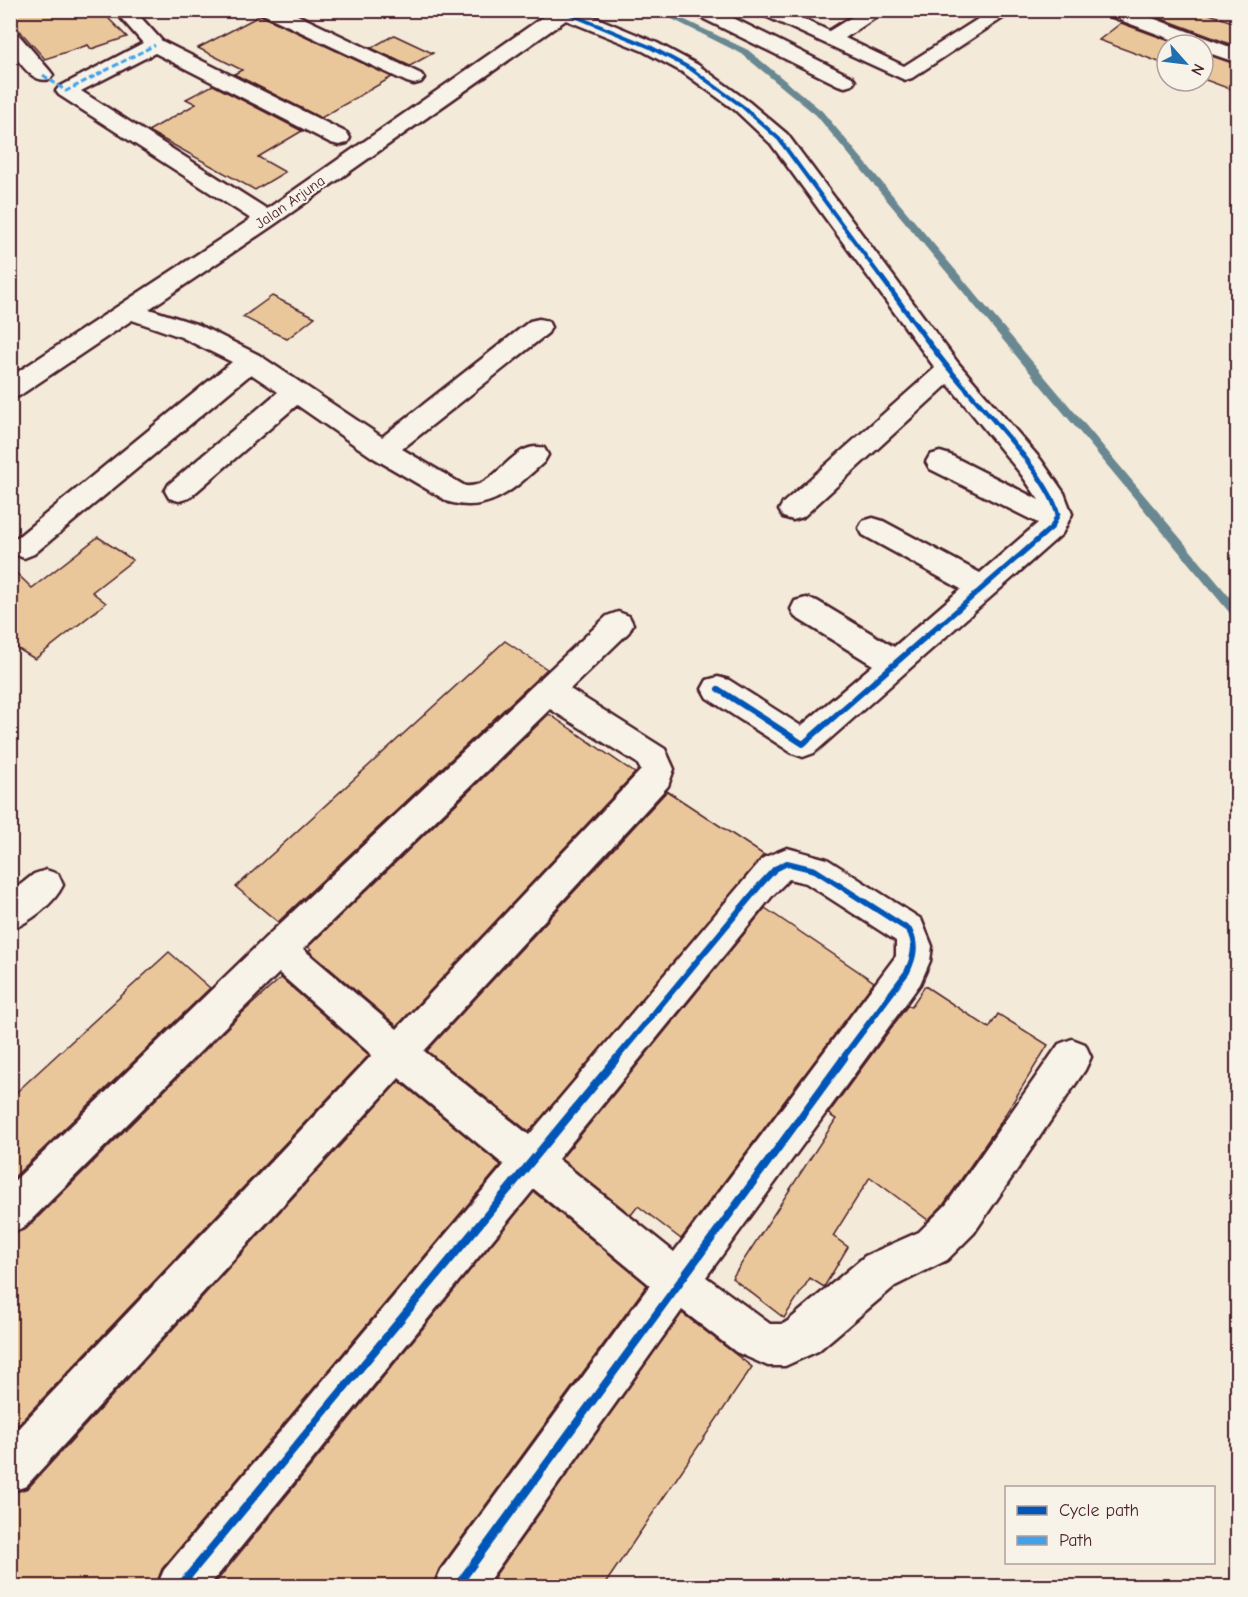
<svg xmlns="http://www.w3.org/2000/svg" width="1248" height="1597" font-family="'Comic Neue',sans-serif">
	<style>
		.lines { fill: none; stroke-linecap: round; stroke-linejoin: round }
		.stream { fill: #698892; fill-rule: evenodd }
		.building { fill: #eac79b; stroke: #4a1f2b; stroke-width: 1.5 }
		.minor-casing { stroke: #4a1f2b; stroke-width: 5 }
		.minor { fill: #f7f3e8; fill-rule: evenodd }
		.quiet { stroke: #40a2eb; stroke-width: 3; stroke-dasharray: 6 3; stroke-linecap: butt }
		.cycleway-far3-casing { stroke: #f7f3e8; stroke-width: 6 }
		.cycleway-far2-casing { stroke: #f7f3e8; stroke-width: 8 }
		.cycleway-far1-casing { stroke: #f7f3e8; stroke-width: 10 }
		.cycleway-casing { stroke: #f7f3e8; stroke-width: 11 }
		.cycleway-far3 { stroke: #0057b8; stroke-width: 4 }
		.cycleway-far2 { stroke: #0057b8; stroke-width: 5 }
		.cycleway-far1 { stroke: #0057b8; stroke-width: 6 }
		.cycleway { stroke: #0057b8; stroke-width: 8 }
		.labels { text-anchor: middle; stroke-width: 4.5; stroke-linejoin: round; paint-order: stroke }
		.far-street-label { font-size: 15px; fill: #4a1f2b; stroke: #f7f3e8 }
	</style>
	<rect width="100%" height="100%" fill="#f4ead9"/>
	<filter id="ink" filterUnits="userSpaceOnUse"><feTurbulence type="fractalNoise" baseFrequency=".0167" numOctaves="2"/><feDisplacementMap in="SourceGraphic" scale="12" xChannelSelector="R" yChannelSelector="G"/><feConvolveMatrix kernelMatrix="1 2 1 2 8 2 1 2 1" color-interpolation-filters="sRGB"/></filter>
	<g filter="url(#ink)">
		<g class="lines">
			<path class="stream" d="M654,10H664L748,50L822,111L1238,607V619L1234,618L816,115L742,54Z"/>
		</g>
		<g class="building">
			<path d="M10,10H109V19L127,37L91,49L88,45L45,59L10,20Z"/>
			<path d="M1139,10H1198L1238,24V47Z"/>
			<path d="M261,15L262,16L392,77L321,118L234,74L242,70L198,48Z"/>
			<path d="M1121,23L1181,45H1167V65L1099,40Z"/>
			<path d="M394,35L428,51L433,53L410,66L371,48Z"/>
			<path d="M1203,53L1238,65V92L1203,79Z"/>
			<path d="M213,85L302,131L258,157L285,172L255,190L148,131L196,104L186,99Z"/>
			<path d="M272,296L315,317L287,339L243,317Z"/>
			<path d="M98,537L133,560L92,592L106,603L35,659L10,644V567L32,588Z"/>
			<path d="M505,641L547,669L278,922L236,887Z"/>
			<path d="M549,714L635,773L397,1026L309,951L311,949L308,947Z"/>
			<path d="M667,791L764,855L529,1132L427,1051Z"/>
			<path d="M765,908L874,982L681,1239L638,1206L631,1215L561,1159Z"/>
			<path d="M169,952L210,988L10,1181V1098Z"/>
			<path d="M281,978L369,1055L10,1433V1235L26,1229L240,1015Z"/>
			<path d="M925,986L989,1028L998,1014L1048,1045L1000,1123L944,1204L928,1220L870,1177L833,1236L848,1247L824,1287L810,1278L784,1318L732,1278L836,1119L828,1114L908,1005L911,1007Z"/>
			<path d="M399,1081L501,1165L162,1569L155,1587H10V1494L28,1488Z"/>
			<path d="M534,1192L647,1285L439,1569L432,1587H212Z"/>
			<path d="M682,1313L752,1367L603,1587H487Z"/>
		</g>
		<g class="lines">
			<g class="minor-casing">
				<g id="minor">
					<path d="M114,10H134L162,41L347,133L350,138L347,143L339,145L331,143L155,53L81,91L267,209L553,10H578L657,43L698,65L749,102L787,134L958,363L1041,460L1064,493L1072,514L1062,534L814,753L803,757L792,753L707,698L702,689L707,680L718,677L729,680L801,726L873,665L795,617L791,609L795,601L806,598L817,601L894,647L961,589L863,535L859,528L863,521L873,518L883,521L980,573L1038,523L930,469L926,462L930,455L940,452L950,455L1039,500L1021,474L948,384L803,517L793,520L783,517L779,510L783,503L935,368L771,144L735,110L684,73L643,51L566,20L275,224L149,309L199,325L259,355L382,437L530,321L539,319L548,321L551,327L548,333L402,449L465,486C498,489 512,439 544,448L548,455L544,462C516,487 490,514 449,502L372,457L297,405L189,498L179,501L169,498L165,491L169,484L278,392L251,374L34,554L24,558L14,554L10,545L14,540L232,362L181,337L132,320L19,396L10,399V377L251,219L59,95L56,91L59,87L143,43Z"/>
					<path d="M261,10H287L421,74L424,78L421,82L414,84L407,82L263,14Z"/>
					<path d="M692,10H717L852,77L855,81L852,85L845,87L838,85L694,14Z"/>
					<path d="M759,10H785L829,31L863,10H887L845,38L904,66L992,10H1015L912,78L905,80L761,14Z"/>
					<path d="M1102,10H1131L1238,50V63L1203,51V45H1187L1104,14Z"/>
					<path d="M10,31L17,33L50,71L53,75L50,79C32,84 21,63 10,50Z"/>
					<path d="M618,612L629,616L633,624L629,632L570,689L665,749L674,769L668,786L424,1051L529,1135L763,858L787,848L827,859L921,919L932,946L930,961L920,984L706,1277L770,1324H783L788,1321L865,1256L919,1232L946,1205L1059,1044L1072,1039L1085,1044L1091,1057L1085,1070L974,1233L947,1260L895,1286L818,1351L785,1366H768L736,1352L682,1310L485,1586H434L441,1570L650,1285L534,1189L209,1586H157L164,1570L504,1165L399,1078L26,1486L10,1492V1437L372,1055L279,973L24,1227L10,1233V1185L265,938L607,616ZM550,709L637,763L641,770L397,1029L303,949ZM789,879L806,883L896,941V956L674,1252L558,1159L773,895Z"/>
					<path d="M46,870L58,874L63,885C54,904 30,922 10,930V893L34,874Z"/>
				</g>
			</g>
			<use href="#minor" class="minor"/>
			<path class="quiet" d="M43,75L66,91L155,45"/>
			<g class="cycleway-far3-casing">
				<path id="cycleway-far3" d="M565,12L650,47L691,69L742,106L779,139L883,280"/>
			</g>
			<g class="cycleway-far2-casing">
				<path id="cycleway-far2" d="M882,278C905,309 926,341 951,371C980,407 1046,472 1058,514L1052,527L938,627"/>
			</g>
			<g class="cycleway-far1-casing">
				<g id="cycleway-far1">
					<path d="M718,689L803,744L939,625"/>
					<path d="M616,1059L761,884L775,869L787,863L815,870L909,930C917,945 914,957 907,972L842,1059"/>
				</g>
			</g>
			<g class="cycleway-casing">
				<g id="cycleway">
					<path d="M180,1586L617,1058"/>
					<path d="M457,1586L844,1058"/>
				</g>
			</g>
			<use href="#cycleway-far3" class="cycleway-far3"/>
			<use href="#cycleway-far2" class="cycleway-far2"/>
			<use href="#cycleway-far1" class="cycleway-far1"/>
			<use href="#cycleway" class="cycleway"/>
		</g>
	</g>
	<g class="labels">
		<g class="far-street-label">
			<text transform="translate(290 202) rotate(-35)" y="5">Jalan Arjuna</text>
		</g>
	</g>
	<rect width="1248" height="1597" fill="none" stroke="#f7f3e8" stroke-width="36"/>
	<rect x="18" y="18" width="1212" height="1561" fill="none" stroke="#4a1f2b" stroke-width="2" filter="url(#ink)"/>
	<rect x="1005" y="1486" width="210" height="78" fill="#f7f3e8" stroke="#b29e9c" stroke-width="1.5"/>
	<rect x="1017" y="1506" width="30" height="9" fill="#0057b8" stroke="#b29e9c" stroke-width="1.5"/>
	<text x="1059" y="1516" font-size="18" fill="#4a1f2b">Cycle path</text>
	<rect x="1017" y="1536" width="30" height="9" fill="#40a2eb" stroke="#b29e9c" stroke-width="1.5"/>
	<text x="1059" y="1546" font-size="18" fill="#4a1f2b">Path</text>
	<g transform="translate(1185 63) rotate(118)"><circle r="28" fill="#f7f3e8" stroke="#b29e9c" stroke-width="1.5"/>
	<path d="M0-4.5L10 22L0 15L-10 22Z" fill="#1f6fb2"/>
	<text y="-9" font-size="16" font-weight="bold" text-anchor="middle" fill="#4a1f2b">N</text>
	</g>
</svg>
